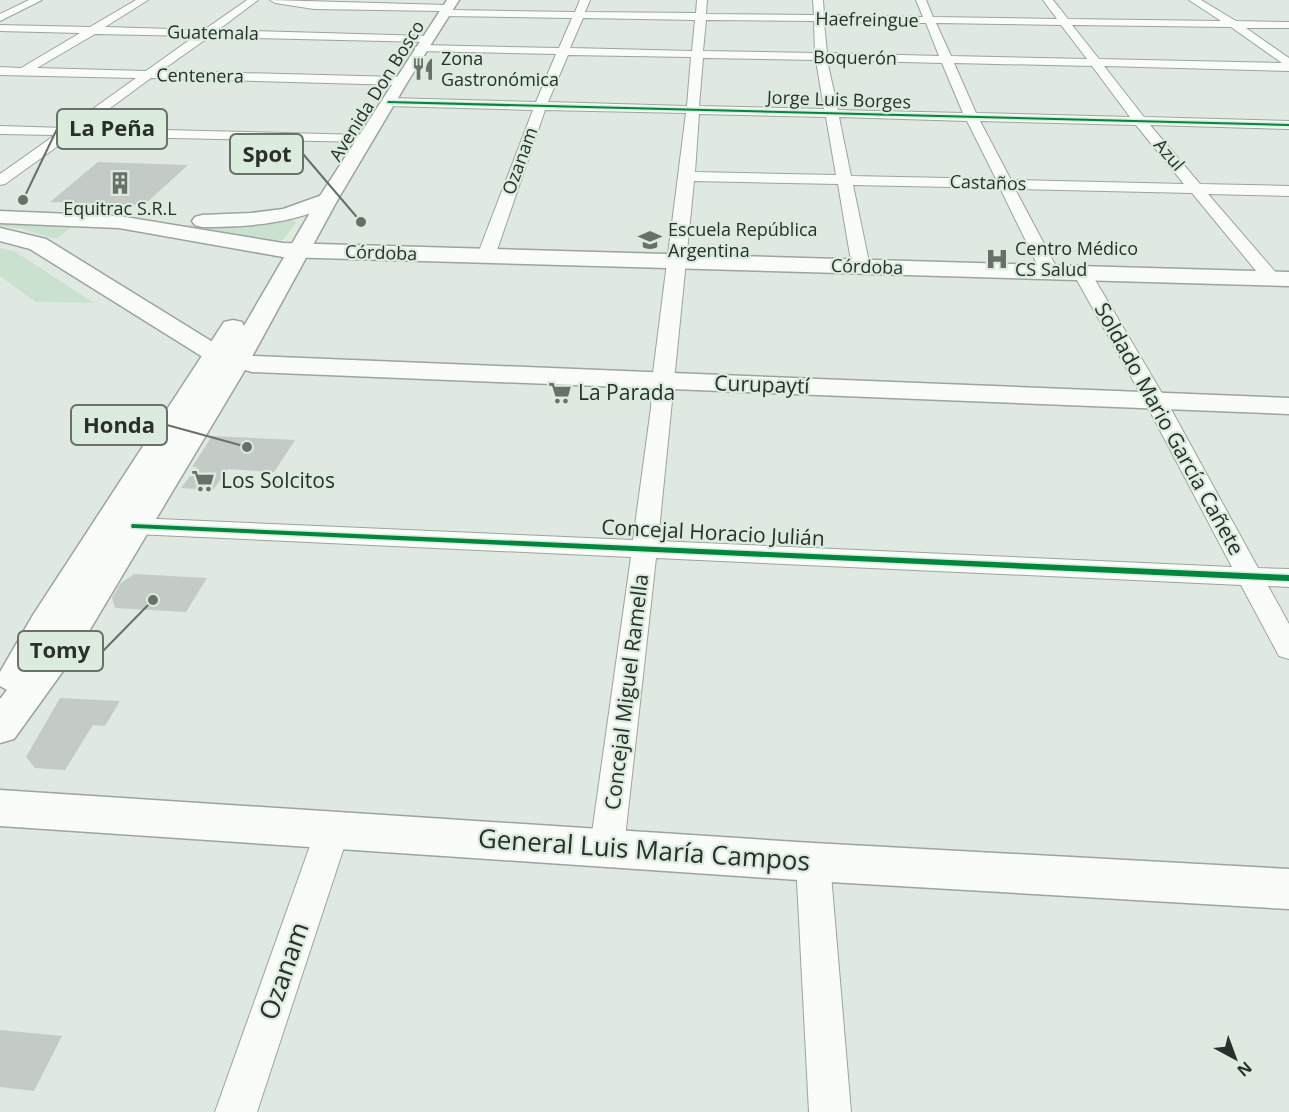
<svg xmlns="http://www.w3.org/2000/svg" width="1289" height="1112" font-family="'Open Sans',sans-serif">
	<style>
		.green { fill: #cbe1cf }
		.building { fill: #c4cbc6 }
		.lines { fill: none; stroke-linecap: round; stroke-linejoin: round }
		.minor-casing { stroke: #9ca49e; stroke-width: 2 }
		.secondary-casing { stroke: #9ca49e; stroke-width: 3 }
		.primary-casing { stroke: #9ca49e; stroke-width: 3 }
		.minor { fill: #fafcfa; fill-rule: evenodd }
		.secondary { fill: #fafcfa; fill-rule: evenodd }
		.primary { fill: #fafcfa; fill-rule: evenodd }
		.cycleway-casing { stroke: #dbecde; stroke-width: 3 }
		.cycleway { fill: #00873e; fill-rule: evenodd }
		.labels { text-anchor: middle; stroke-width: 4.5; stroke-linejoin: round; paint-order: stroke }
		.far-street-label { font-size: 18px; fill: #292f2a; stroke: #dbecde }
		.far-poi-label { font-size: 18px; fill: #292f2a; stroke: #dbecde; text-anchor: start }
		.street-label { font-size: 21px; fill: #292f2a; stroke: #dbecde }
		.poi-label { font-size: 21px; fill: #292f2a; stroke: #dbecde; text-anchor: start }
		.near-street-label { font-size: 26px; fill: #292f2a; stroke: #dbecde }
		.leader { fill: none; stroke: #69706a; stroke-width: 2 }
		.callout-dot { fill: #69706a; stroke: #dbecde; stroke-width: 2 }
		.callout { fill: #dbecde; stroke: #69706a; stroke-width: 2 }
		.callout-label { font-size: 22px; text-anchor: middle; font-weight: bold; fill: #292f2a }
	</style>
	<rect width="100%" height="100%" fill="#dfe8e1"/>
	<g class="green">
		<path d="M293,220L296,222L283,240L274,241L183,225L242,224Z"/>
		<path d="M0,224L72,226L57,239L22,229L0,226Z"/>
		<path d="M0,248L14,251L94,303L36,302L0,276Z"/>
	</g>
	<g class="building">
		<path d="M98,162L188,165L144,205L50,202Z"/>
		<path d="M212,436L295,440L274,472L228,469L213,490L181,488L197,467H192Z"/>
		<path d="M134,574L207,578L186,612L115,608L112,598L120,584Z"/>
		<path d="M60,698L120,701L105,726L93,725L65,770L35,768L26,757Z"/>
		<path d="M0,1030L62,1036L34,1091L0,1087Z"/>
	</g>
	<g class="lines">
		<g class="minor-casing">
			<g id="minor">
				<path d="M29,0H42L0,21V14Z"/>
				<path d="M136,0H148L105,27L204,30L247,0H258L218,30L427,36L433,39L427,42L209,37L161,71L400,77L406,81L400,85L151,78L83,128L365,135L370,136L372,139L370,142L72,136L5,184L0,185V174L55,135L0,134V126L66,128L136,78L0,75V67L21,68L80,33L0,31V25L90,27ZM95,34L195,36L146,71L37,68Z"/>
				<path d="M270,0L447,5L451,6V10L575,12L580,0H590L585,12L696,13L697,0H707L706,14L814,15L813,0H823L824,15L923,17L916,0H926L933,17L1057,19L1043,0H1053L1068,19L1221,21L1189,0H1201L1236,21L1289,22V28H1246L1289,58V71L1104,66L1144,117L1289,121V129L1150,125L1200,184L1289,186V196L1208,194L1278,275L1281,279L1278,283H1266L1192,193L1015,189L1059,272L1056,276H1044L1041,272L1000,188L853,185L870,267L867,271H855L852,267L838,184L694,181L658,541L1232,567L1144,400L1073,273L1076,269H1088L1091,273L1166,400L1258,568L1289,569V587L1268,586L1289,624V659L1279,656L1241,585L656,558L624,847L619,857L607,862L595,857L590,847L631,557L135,534L126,532L123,526L126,520L135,518L633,540L651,408L652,381L686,113L545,110L495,256L492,260H480L477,256L533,110L388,106L382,102L388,98L536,102L556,54L420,51L414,48L420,45L559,48L572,18L444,16L440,15V11L314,9L275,3ZM583,18L695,20L692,51L570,48ZM706,20L814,21L815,53L703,51ZM824,22L926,23L939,56L827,53ZM936,23L1061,25L1087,59L951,56ZM1072,25L1231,27L1282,63L1099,59ZM568,55L691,57L687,106L548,102ZM703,58L816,60L824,109L699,106ZM827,60L942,63L963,113L838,110ZM954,63L1092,66L1130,117L976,113ZM699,114L826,117L836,175L695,172ZM839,117L967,121L996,179L851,176ZM980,121L1136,125L1184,184L1011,180Z"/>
				<path d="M333,815L345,819L350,829L257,1112H215L316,829L321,819Z"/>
				<path d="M813,847L825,851L830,862L851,1112H809L796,862L801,851Z"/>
			</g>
		</g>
		<g class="secondary-casing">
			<g id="secondary">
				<path d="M447,0H459L408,81L338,199L242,375L76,653L14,739L0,743V699L7,690L0,686V672L33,615L224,322L233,320L242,322L244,326L318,199Z"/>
				<path d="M0,790L813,843L1289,869V909L813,881L0,826Z"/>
			</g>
		</g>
		<g class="primary-casing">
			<g id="primary">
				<path d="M328,193L335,195L338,199L335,203C293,224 248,227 202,227L195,225L192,221L195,217L202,215L251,213L283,209Z"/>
				<path d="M0,211L119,216L283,243L1289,272V286L283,257L119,228L0,223Z"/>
				<path d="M0,228L46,239L224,349L253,356L1289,398V414L252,372L206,359L30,249L0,241Z"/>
			</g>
		</g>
		<use href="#minor" class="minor"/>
		<use href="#secondary" class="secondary"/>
		<use href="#primary" class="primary"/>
		<g class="cycleway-casing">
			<g id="cycleway">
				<path d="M388,101L1289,124V126L387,103Z"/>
				<path d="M132,524L1289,575V581L135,528H132L131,526Z"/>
			</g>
		</g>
		<use href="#cycleway" class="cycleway"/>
	</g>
	<defs>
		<g id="restaurant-bare" transform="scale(1.8)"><path d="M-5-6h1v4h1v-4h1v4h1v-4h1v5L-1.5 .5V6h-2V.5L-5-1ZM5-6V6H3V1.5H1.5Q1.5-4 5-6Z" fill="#69706a" stroke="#dbecde" stroke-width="2.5" paint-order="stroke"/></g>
		<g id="building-bare" transform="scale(1.8)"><path d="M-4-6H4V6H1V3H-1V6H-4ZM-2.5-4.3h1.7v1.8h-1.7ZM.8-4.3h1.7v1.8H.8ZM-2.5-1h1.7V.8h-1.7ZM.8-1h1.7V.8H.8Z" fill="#69706a" stroke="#dbecde" stroke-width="2.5" paint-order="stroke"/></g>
		<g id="school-bare" transform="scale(1.8)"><path d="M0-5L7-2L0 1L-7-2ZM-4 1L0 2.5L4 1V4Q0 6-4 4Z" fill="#69706a" stroke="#dbecde" stroke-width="2.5" paint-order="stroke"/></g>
		<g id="hospital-bare" transform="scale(1.8)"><path d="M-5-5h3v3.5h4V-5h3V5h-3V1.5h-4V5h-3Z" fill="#69706a" stroke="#dbecde" stroke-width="2.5" paint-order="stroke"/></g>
		<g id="supermarket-bare" transform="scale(1.8)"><path d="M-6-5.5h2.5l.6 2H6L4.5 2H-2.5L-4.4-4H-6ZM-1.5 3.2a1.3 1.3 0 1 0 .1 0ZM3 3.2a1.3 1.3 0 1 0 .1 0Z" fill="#69706a" stroke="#dbecde" stroke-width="2.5" paint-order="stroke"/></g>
	</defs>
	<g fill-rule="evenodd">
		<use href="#restaurant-bare" x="423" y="69"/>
		<use href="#building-bare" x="120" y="183"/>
		<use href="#school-bare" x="650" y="240"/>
		<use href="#hospital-bare" x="997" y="259"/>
		<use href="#supermarket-bare" x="560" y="393"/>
		<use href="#supermarket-bare" x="203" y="481"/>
	</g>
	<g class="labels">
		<g class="far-street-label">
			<text transform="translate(867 20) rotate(1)" y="6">Haefreingue</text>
			<text transform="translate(213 33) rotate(1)" y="6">Guatemala</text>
			<text transform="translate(855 58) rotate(1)" y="6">Boquerón</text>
			<text transform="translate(200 76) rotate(1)" y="6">Centenera</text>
			<text transform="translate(377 91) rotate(-58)" y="6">Avenida Don Bosco</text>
			<text transform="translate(839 100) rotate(2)" y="6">Jorge Luis Borges</text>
			<text transform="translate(1169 155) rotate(49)" y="6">Azul</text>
			<text transform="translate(520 161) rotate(-70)" y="6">Ozanam</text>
			<text transform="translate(988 183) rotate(2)" y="6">Castaños</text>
			<text transform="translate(381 253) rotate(2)" y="6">Córdoba</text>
			<text transform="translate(867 267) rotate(2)" y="6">Córdoba</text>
		</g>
		<g class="far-poi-label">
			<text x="441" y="65">Zona<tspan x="441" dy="21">Gastronómica</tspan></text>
			<text x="120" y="215" text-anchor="middle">Equitrac S.R.L</text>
			<text x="668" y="236">Escuela República<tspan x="668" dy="21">Argentina</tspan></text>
			<text x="1015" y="255">Centro Médico<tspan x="1015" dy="21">CS Salud</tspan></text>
		</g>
		<g class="street-label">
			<text transform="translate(762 385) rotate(2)" y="7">Curupaytí</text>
			<text transform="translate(1169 429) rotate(61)" y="7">Soldado Mario García Cañete</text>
			<text transform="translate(713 533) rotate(3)" y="7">Concejal Horacio Julián</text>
			<text transform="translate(627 692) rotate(-83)" y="7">Concejal Miguel Ramella</text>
		</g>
		<g class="poi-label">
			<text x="578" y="400">La Parada</text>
			<text x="221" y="488">Los Solcitos</text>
		</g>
		<g class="near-street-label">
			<text transform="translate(644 850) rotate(4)" y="9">General Luis María Campos</text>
			<text transform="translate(284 971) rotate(-71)" y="9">Ozanam</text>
		</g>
	</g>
	<path class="leader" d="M23 200L57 129M361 222L303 154M247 447L167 425M153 600L103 651"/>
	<g class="callout-dot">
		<circle cx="23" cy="200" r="6"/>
		<circle cx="361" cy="222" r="6"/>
		<circle cx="247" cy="447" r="6"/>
		<circle cx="153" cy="600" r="6"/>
	</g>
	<g class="callout">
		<rect x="57" y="109" width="110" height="40" rx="6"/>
		<rect x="230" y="134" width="73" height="40" rx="6"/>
		<rect x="71" y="405" width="96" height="40" rx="6"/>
		<rect x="18" y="631" width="85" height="40" rx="6"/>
	</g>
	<g class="callout-label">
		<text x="112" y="136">La Peña</text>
		<text x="267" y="162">Spot</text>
		<text x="119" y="433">Honda</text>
		<text x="60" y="658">Tomy</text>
	</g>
	<g transform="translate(1235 1058) rotate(139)" stroke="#dbecde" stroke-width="4.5" paint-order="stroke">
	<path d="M0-4.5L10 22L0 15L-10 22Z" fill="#292f2a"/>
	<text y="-9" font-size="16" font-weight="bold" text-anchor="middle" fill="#292f2a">N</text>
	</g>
</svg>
